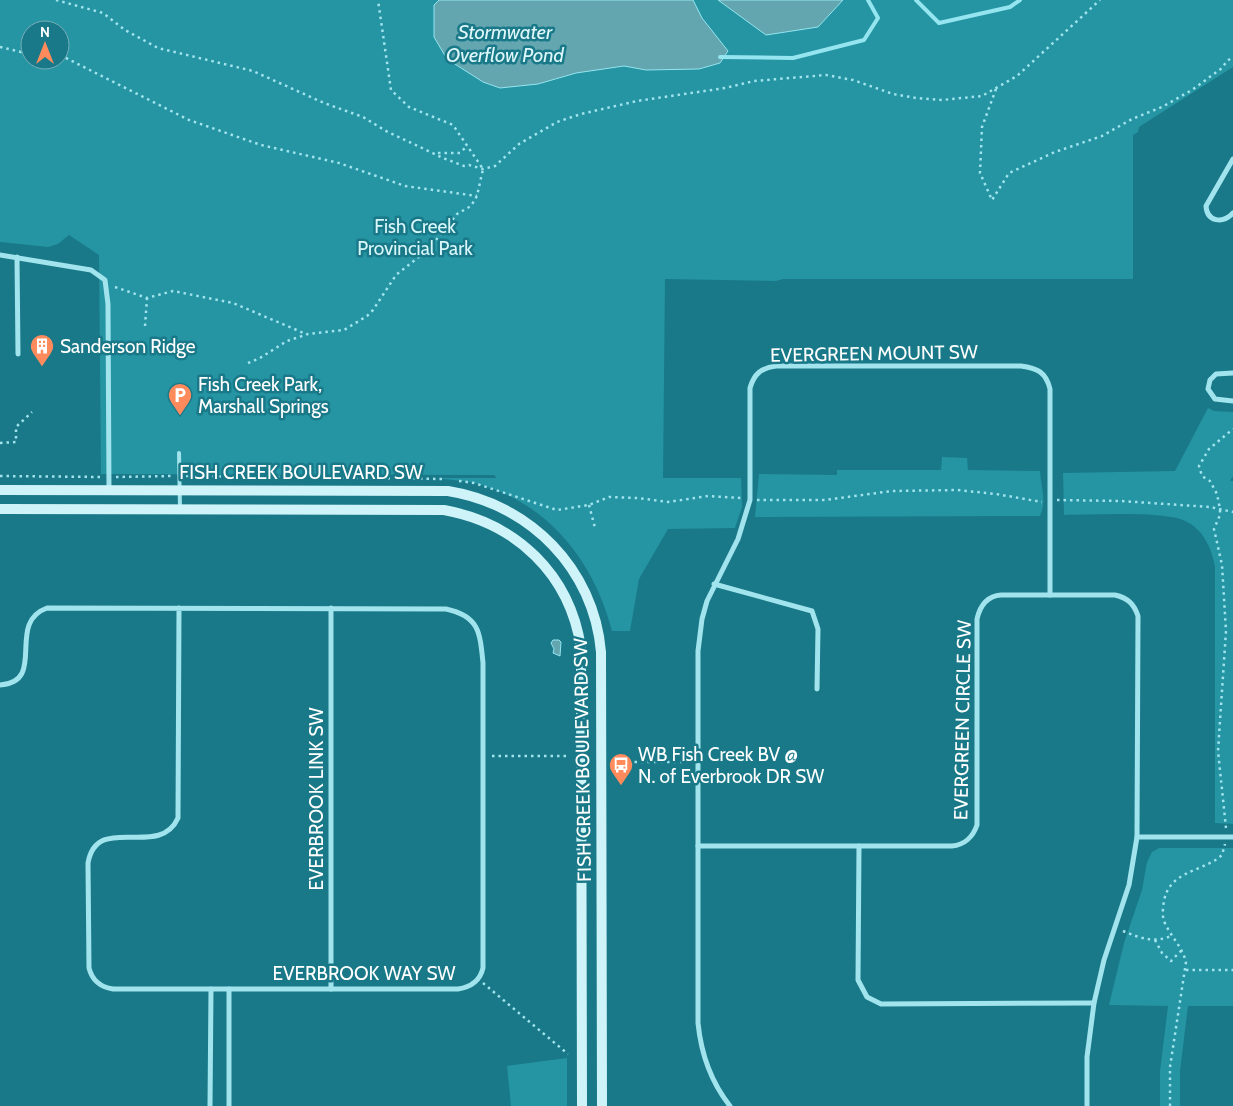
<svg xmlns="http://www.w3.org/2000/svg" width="1233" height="1106" font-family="Cabin,sans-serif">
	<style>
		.green { fill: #2594a3; fill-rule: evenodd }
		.water { fill: #63a6b0; stroke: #94e5ef }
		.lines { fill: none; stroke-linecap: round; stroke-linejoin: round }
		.stream { stroke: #94e5ef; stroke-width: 4 }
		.path { stroke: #a1e4ed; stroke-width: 2.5; stroke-dasharray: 2.5 4; stroke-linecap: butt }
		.lane { stroke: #a1e4ed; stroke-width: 4 }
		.street { stroke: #a1e4ed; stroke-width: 5 }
		.secondary { stroke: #cef3f9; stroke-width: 10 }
		.labels { text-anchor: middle; stroke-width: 5; stroke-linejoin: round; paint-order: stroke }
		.park-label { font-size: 19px; fill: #d8f7fb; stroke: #197988 }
		.poi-label { font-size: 19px; fill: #fff; stroke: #197988; text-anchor: start }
		.street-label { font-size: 19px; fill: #fff; stroke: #197988 }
		.water-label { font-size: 20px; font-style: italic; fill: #def7fb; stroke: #197988 }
	</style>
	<rect width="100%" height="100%" fill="#197988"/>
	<g class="green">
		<path d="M0,0H1233V67L1139,127L1138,132L1133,135V279H783L776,281L665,279L663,478H741L742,507L735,528L668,529L639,579L630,631H612C594,561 547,501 474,483C462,480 449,480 437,478H497L494,475L101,474L99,255L69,235L58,244L48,247L0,242ZM30,30H60V60H30Z"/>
		<path d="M1208,408L1214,411L1233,412V476L1230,481H1233V824L1215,823V566C1211,547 1203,528 1183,520C1159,511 1093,515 1064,515L1063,473L1175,471Z"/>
		<path d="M942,457L967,458L968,470L1040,471C1041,487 1047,501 1040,516L755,517L759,474L837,475V470H941Z"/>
		<path d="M1159,848H1233V1006H1188L1180,1071V1106H1160V1071L1168,1006L1109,1005L1124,943L1142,890L1147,862L1152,852Z"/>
		<path d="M567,1058V1106H511L507,1066Z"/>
	</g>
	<g class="water">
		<path d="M439,0H693L702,18L728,51L720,63L699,69L646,70L624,66L576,73L538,84L500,88L483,82L447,59L434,37V5Z"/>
		<path d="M718,0H843L818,27L766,35Z"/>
		<path d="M553,640H559L561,642L560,656L553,653L554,649L551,643Z"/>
	</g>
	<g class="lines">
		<g class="stream">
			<path d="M916,0L939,23L1010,7L1020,0"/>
			<path d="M720,57L793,58L864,40L878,18L868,0"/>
		</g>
		<g class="path">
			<path d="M56,0L103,13L125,30L158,48L253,71L324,103L363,117L386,131L443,158L464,166L469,165L483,169L495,166L519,144L557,122L581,114L637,101L725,88L754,81L826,75L853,80L893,94L916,98L942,100L982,96L1017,76L1100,0"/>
			<path d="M0,47L21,52L30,48"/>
			<path d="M60,55L189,120L261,145L339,163L405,186L477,196"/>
			<path d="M996,89L982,127L980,173L992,200L1009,173L1055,152L1102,136L1132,119L1162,107L1192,90L1222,68L1227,61L1233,57"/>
			<path d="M438,153H460L467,146"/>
			<path d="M115,287L147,298L173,291L233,303L306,334"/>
			<path d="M145,326L147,298"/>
			<path d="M248,363L260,358L287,341L308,334L344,330L367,316L373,310L396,275L429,249L457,214L471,206L477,196L483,169L453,125L409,107L391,90L378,0"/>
			<path d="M0,443L16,442V427L32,412"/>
			<path d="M0,476L101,477"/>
			<path d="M186,476L446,479"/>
			<path d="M116,477L173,476"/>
			<path d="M459,481L474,483L557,510L589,505L609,497L638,498L668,502L708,496L741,498"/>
			<path d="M757,500H825L892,491L957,490L996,494L1042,502"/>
			<path d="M1057,500L1121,501L1210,507L1233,512"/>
			<path d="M589,505L595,528"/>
			<path d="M492,756H568"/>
			<path d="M615,762H687"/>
			<path d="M1226,828L1218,751L1226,631L1222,565L1214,529L1220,515V509L1217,494L1210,481L1202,476L1199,466L1209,449L1233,429"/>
			<path d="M1123,931C1140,938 1155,944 1173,935"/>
			<path d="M1155,940L1162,953L1171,961L1183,949"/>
			<path d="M1186,970H1233"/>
			<path d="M483,983L568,1054"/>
			<path d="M1170,1106V1067L1186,962C1182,946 1170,936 1164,921C1162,915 1163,907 1164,901C1169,873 1197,872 1217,859L1222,855L1225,844"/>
		</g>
		<path class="lane" d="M179,453L180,509"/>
		<g class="street">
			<path d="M1233,159L1206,206C1207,222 1223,224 1233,213"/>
			<path d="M0,255L91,270L105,280L108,304L109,490"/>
			<path d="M17,257L18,354"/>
			<path d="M1233,373L1216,374L1210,380L1208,389L1215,399L1233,401"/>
			<path d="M714,584L812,611L818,629L817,689"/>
			<path d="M331,608V989"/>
			<path d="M0,685C48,682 5,623 47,608L446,609C479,616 480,632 483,663V968C480,981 471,987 458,989H113C100,987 92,980 89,968L88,863C97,812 159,860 178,818L179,608"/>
			<path d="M1137,837H1233"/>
			<path d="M698,846H952C964,845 973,837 977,825V619C980,606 987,596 1001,595H1115C1128,598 1134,604 1138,616L1137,837L1129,885L1104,960L1094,1003L1087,1057V1106"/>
			<path d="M859,846L858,980L867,997L881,1004L1094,1003"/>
			<path d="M229,989V1106"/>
			<path d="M210,1106L211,989"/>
			<path d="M730,1106C711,1082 701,1053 698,1023V651L702,619L707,601L738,539L750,500V388C754,374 761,368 776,366H1021C1037,368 1046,372 1050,389V595"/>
		</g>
		<g class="secondary">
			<path d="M0,490L448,491C530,504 594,569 601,652L602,1106"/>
			<path d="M0,509L444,510C516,523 570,574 581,648L582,1106"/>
		</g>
	</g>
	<defs>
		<g id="building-pin" transform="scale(1.25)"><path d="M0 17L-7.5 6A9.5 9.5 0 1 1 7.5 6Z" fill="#ff8b5d" stroke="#197988"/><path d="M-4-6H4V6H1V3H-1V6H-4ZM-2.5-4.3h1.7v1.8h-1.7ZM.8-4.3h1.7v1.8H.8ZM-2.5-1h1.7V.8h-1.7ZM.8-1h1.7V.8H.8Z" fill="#fff"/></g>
		<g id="parking-pin" transform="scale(1.25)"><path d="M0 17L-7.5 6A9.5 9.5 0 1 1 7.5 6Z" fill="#ff8b5d" stroke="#197988"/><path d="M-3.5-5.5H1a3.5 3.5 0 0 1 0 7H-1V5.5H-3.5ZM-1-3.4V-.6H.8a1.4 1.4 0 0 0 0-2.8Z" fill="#fff"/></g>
		<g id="bus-pin" transform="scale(1.25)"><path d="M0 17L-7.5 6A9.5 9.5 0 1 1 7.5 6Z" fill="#ff8b5d" stroke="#197988"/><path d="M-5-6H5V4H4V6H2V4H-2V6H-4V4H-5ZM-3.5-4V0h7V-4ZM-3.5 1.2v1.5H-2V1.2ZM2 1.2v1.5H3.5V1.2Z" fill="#fff"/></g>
	</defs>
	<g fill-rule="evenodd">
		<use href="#building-pin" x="42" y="346"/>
		<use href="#parking-pin" x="180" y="395"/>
		<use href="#bus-pin" x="621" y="765"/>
	</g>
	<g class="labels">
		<g class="park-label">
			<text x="415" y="233">Fish Creek<tspan x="415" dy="22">Provincial Park</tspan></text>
		</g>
		<g class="poi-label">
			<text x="60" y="353">Sanderson Ridge</text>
			<text x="198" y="391">Fish Creek Park,<tspan x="198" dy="22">Marshall Springs</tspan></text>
			<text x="638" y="761">WB Fish Creek BV @<tspan x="638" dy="22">N. of Everbrook DR SW</tspan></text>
		</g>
		<g class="street-label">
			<text transform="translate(874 353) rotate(-1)" y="7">EVERGREEN MOUNT SW</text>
			<text x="301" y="479">FISH CREEK BOULEVARD SW</text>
			<text transform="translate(962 720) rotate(-89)" y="7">EVERGREEN CIRCLE SW</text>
			<text transform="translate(582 760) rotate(-91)" y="7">FISH CREEK BOULEVARD SW</text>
			<text transform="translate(316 799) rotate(-90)" y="7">EVERBROOK LINK SW</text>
			<text x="364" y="980">EVERBROOK WAY SW</text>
		</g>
		<g class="water-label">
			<text x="505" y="39">Stormwater<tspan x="505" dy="23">Overflow Pond</tspan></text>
		</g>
	</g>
	<g transform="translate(45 45)"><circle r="24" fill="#197988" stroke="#75afb8"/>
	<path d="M0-4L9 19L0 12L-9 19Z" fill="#ff8b5d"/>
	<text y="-8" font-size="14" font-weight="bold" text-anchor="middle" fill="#ffffff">N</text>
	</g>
</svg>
